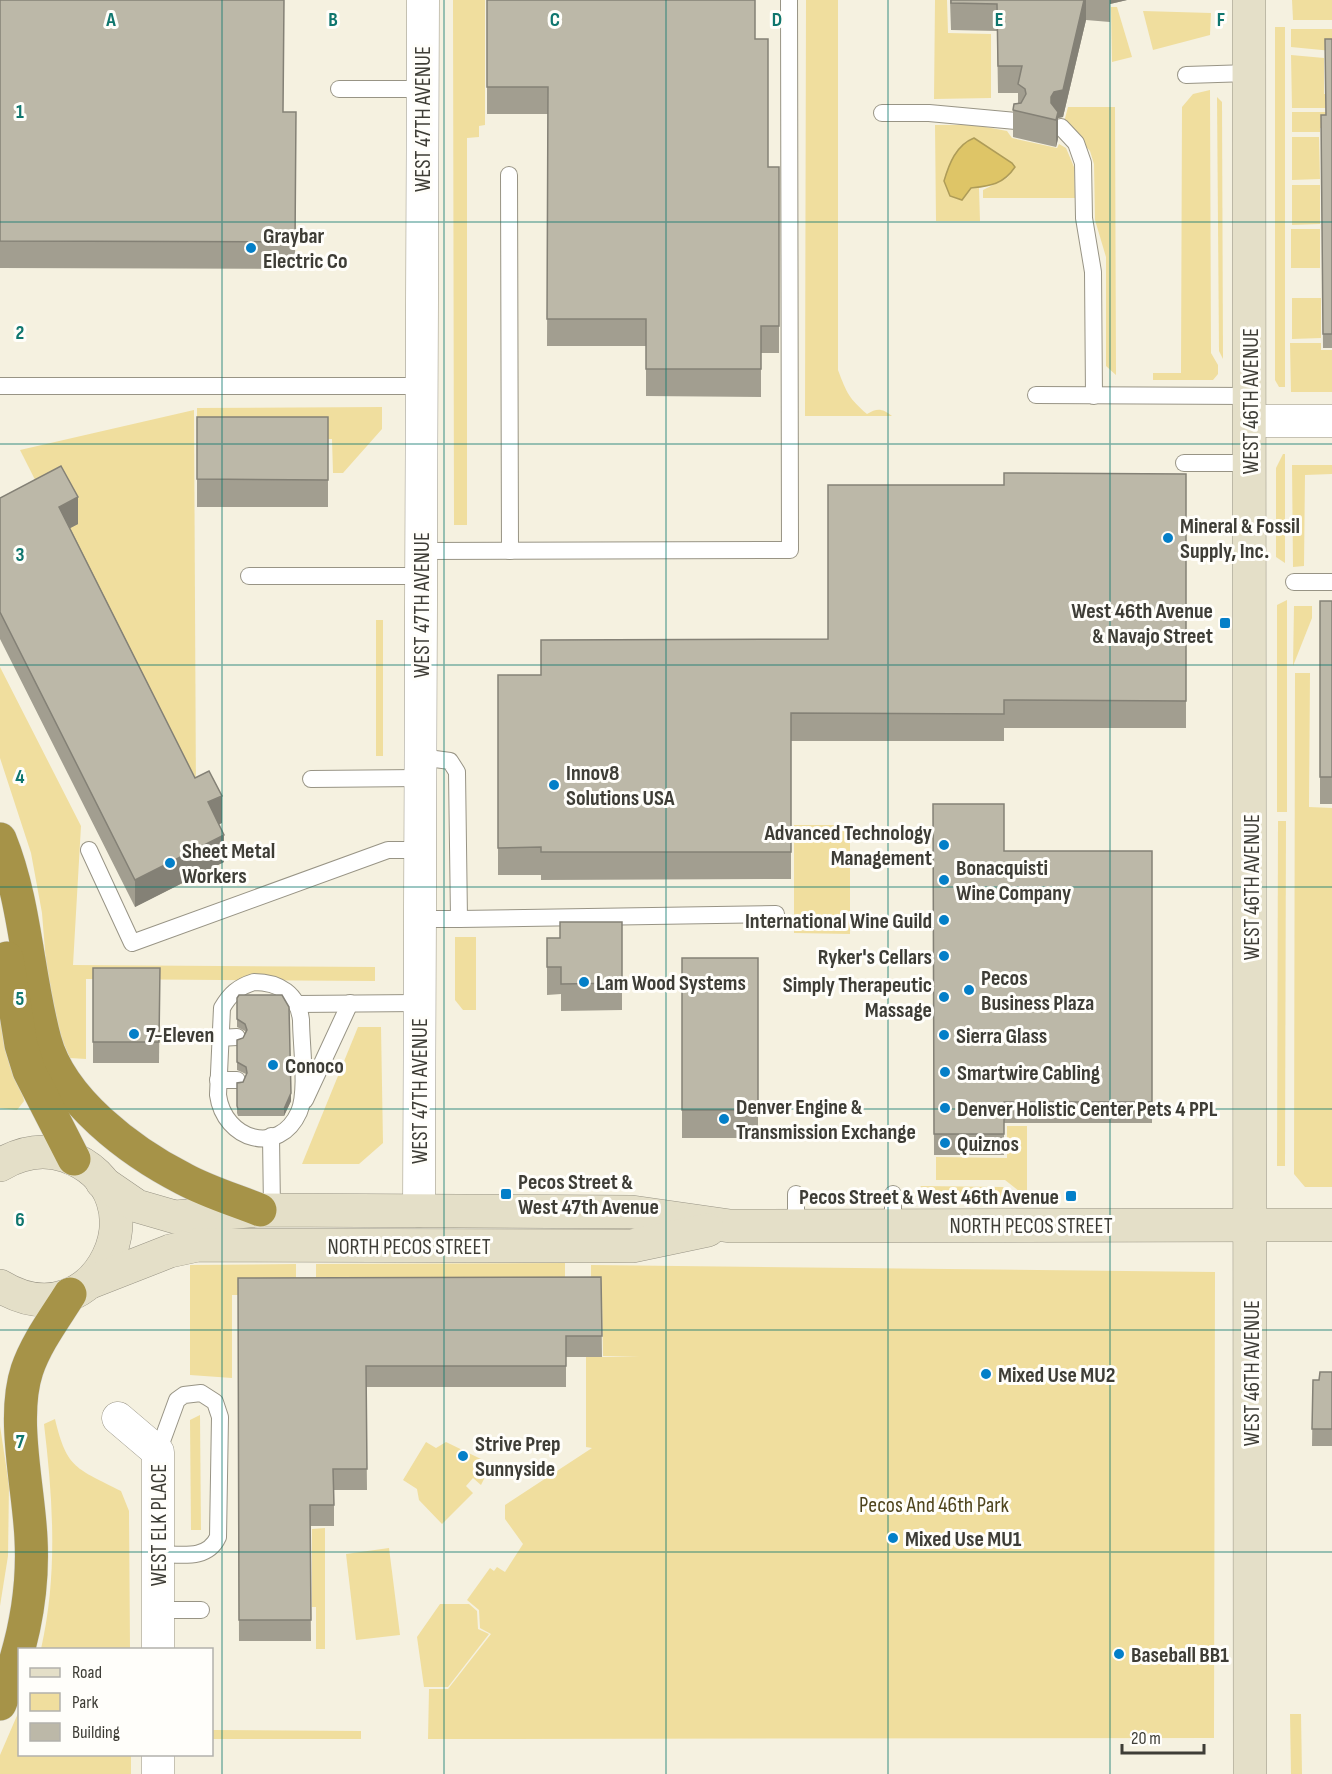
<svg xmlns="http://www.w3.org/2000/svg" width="1332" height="1774" font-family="'Sofia Sans Condensed',sans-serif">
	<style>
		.green { fill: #f0de9e }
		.water { fill: #dec567; stroke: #ae9c58; stroke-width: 1.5 }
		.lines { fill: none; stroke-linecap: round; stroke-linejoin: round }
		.lane-casing { stroke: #989485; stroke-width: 18 }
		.street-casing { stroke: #989485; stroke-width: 33 }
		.secondary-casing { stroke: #989485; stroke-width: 34 }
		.highway-casing { stroke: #d8d8d7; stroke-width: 34 }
		.lane { stroke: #fff; stroke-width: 16 }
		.street { stroke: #fff; stroke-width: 32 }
		.secondary { stroke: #e4dfc8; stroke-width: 33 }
		.highway { stroke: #a69348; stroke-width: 33 }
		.wall { fill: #a29e90 }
		.shaded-wall { fill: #848176 }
		.building { fill: #bcb8a8; stroke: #848176; stroke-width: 1.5 }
		.grid { fill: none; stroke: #0f766e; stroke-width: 1.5; stroke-opacity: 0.55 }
		.poi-dot { fill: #047fc8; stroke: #fffefa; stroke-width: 2 }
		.labels { text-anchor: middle; stroke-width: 6; stroke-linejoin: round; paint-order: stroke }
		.street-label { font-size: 22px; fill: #3e3d36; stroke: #fffefa }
		.poi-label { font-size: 22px; font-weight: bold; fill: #3e3d36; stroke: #fffefa; text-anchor: start }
		.park-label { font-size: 22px; fill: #4f441c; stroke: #fffefa }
		.grid-label { font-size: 20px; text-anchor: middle; font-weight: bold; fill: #0f766e; stroke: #fffefa; stroke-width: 6; stroke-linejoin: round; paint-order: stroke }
	</style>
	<rect width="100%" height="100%" fill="#f5f1e0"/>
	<g class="green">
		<path d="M453,0H485V125L479,126V137L467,138V525H454Z"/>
		<path d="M806,0H838V370C847,394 849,398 867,414C877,408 882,408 892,416H805Z"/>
		<path d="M935,0H947L948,33L991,34V98L934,99Z"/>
		<path d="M1292,0H1332V20H1293Z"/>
		<path d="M1111,7H1117L1132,57L1112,62Z"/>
		<path d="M1143,11L1211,13L1210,35L1153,50Z"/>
		<path d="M1275,27H1285V387H1279L1275,380Z"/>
		<path d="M1291,29H1332V51L1291,47Z"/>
		<path d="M1291,55L1324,58V94H1332V108H1292Z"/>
		<path d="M1210,90L1211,353L1218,365V374L1213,380H1153V373H1181L1182,107L1193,94Z"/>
		<path d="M1217,97L1222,102L1223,359L1219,351Z"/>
		<path d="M1068,107H1115L1116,375L1106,366V257L1095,220L1094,164L1090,151L1064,122Z"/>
		<path d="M1292,112H1332V128H1320V132H1292Z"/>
		<path d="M935,125H975L1007,131L1012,138L1057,148L1059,144L1066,148L1074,167L1075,198H983V190L1007,178L1015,167L974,138C955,149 938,174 950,195L964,198L971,188H979L980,221H936Z"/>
		<path d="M1292,137H1319L1320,179L1292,180Z"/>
		<path d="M1292,185H1320V224L1292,225Z"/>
		<rect x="1291" y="229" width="29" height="39"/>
		<path d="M1292,298H1321V338L1292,339Z"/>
		<path d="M1290,343H1321V350H1332V392H1291Z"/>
		<path d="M382,407V429L343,473H333L332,439L197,440V408Z"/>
		<path d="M194,410L196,798L20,450Z"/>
		<path d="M1283,454H1285V563L1276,557V468Z"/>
		<path d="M1292,465H1332V474L1305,475L1304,566L1293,567Z"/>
		<path d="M1287,600V812H1277V605Z"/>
		<path d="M1294,606H1312V618L1293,666Z"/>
		<rect x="376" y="620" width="7" height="136"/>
		<path d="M0,667L81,826L73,965L375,967V981L86,979V1059L70,1058L50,1013L42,913L31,853L0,758Z"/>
		<path d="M1295,673H1310L1309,807L1332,808V1187H1305L1294,1174Z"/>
		<path d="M1278,821H1286L1285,1166H1277Z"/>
		<path d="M794,825H850V934L794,933Z"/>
		<path d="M455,937H476V1010H463L455,1000Z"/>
		<path d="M0,997L23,1095L24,1101L17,1110L0,1108Z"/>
		<path d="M358,1027H381L383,1143L359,1164H302Z"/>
		<path d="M1007,1126H1027V1191H1019L1005,1180H936V1157L1007,1158Z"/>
		<path d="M921,1186L1003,1187L1011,1193V1198L913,1197Z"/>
		<path d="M565,1263V1296L316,1297V1264Z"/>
		<path d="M296,1264V1295H232V1378L190,1375V1265Z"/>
		<path d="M591,1265L1215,1272L1214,1738L428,1739L429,1689H448L491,1634L480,1628L479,1610L467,1600L490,1568L494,1571L497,1567L505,1572L523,1544L505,1519V1505L592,1448L586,1447V1357H640L603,1356L602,1298L591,1297Z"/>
		<path d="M200,1415L201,1530H191L190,1420Z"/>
		<path d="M55,1419C67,1470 77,1468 121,1491L129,1511L130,1649H41C58,1574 53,1500 44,1424Z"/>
		<path d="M0,1426L9,1485L8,1556L0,1606Z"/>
		<path d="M426,1442L436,1448L446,1442L483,1460L489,1469L481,1485L473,1478L466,1486L473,1493L442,1524L419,1500L417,1489L403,1480Z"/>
		<path d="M325,1528V1649H316V1607H312V1529Z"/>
		<path d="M389,1548L400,1635L356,1640L346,1554Z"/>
		<path d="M440,1604H469L477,1611L478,1629L489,1634L448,1687H424L417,1637Z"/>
		<path d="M19,1711L20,1754L131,1755V1774H0V1755Z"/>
		<path d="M1290,1714H1301L1302,1774H1291Z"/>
		<path d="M212,1730L361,1731V1739H212Z"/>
	</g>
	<path class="water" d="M974,138L1012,163L1015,167C1003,185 989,186 971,188L962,200L950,196L944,181C949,164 956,145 974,138Z"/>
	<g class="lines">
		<g class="lane-casing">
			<g id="lane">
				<path d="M1186,75L1249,73"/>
				<path d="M339,89H422"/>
				<path d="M882,113H929L1016,121"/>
				<path d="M1061,127L1076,143L1083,163L1084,218L1093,272L1094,396"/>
				<path d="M509,175L510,551"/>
				<path d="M0,386H421"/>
				<path d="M1036,395L1250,396"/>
				<path d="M1184,463H1250"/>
				<path d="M421,551L790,550L789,0"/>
				<path d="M249,576H421"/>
				<path d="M1294,582H1332"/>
				<path d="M311,779L420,778"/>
				<path d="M89,850L132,943L388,850H420"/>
				<path d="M420,919H459L457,772L450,761L420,757"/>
				<path d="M459,919L776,914"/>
				<path d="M254,982C279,982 298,994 301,1020C301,1045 308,1091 299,1112C279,1157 224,1140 218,1095L222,1008C230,994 238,987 254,982Z"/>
				<path d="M297,1004L419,1003"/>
				<path d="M219,1038L237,1037"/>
				<path d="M218,1080H237"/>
				<path d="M305,1100L350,1003"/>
				<path d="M271,1136L272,1210"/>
				<path d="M796,1194V1226"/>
				<path d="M893,1194V1225"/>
				<path d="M158,1452L177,1400L184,1395L201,1393L215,1402L220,1417L218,1537C207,1561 180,1554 158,1554"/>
				<path d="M158,1610H201"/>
			</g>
		</g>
		<g class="street-casing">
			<g id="street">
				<path d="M1250,421H1332"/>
				<path d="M419,1211L423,0"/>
				<path d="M118,1418L158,1452V1650"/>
				<path d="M158,1754V1774"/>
			</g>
		</g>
		<g class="secondary-casing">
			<g id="secondary">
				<path d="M1249,0L1250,1774"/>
				<path d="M0,1165C20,1153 43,1148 66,1156C168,1192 98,1346 0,1286"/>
				<path d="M102,1182L137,1206L175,1217L260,1210L632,1212L730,1226L1332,1225"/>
				<path d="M91,1282L170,1251L198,1245L632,1246L708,1230"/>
			</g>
		</g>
		<g class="highway-casing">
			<g id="highway">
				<path d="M0,839C26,903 27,974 45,1040C61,1100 131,1152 184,1179C208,1192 235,1200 260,1210"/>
				<path d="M7,958L21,1045L29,1071L74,1159"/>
				<path d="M0,1704C21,1653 34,1595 31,1539C29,1489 11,1418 27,1370C36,1343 55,1318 70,1294"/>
			</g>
		</g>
		<use href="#lane" class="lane"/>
		<use href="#street" class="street"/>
		<use href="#secondary" class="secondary"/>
		<use href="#highway" class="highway"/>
	</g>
	<g class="wall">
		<path d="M0,0L283,112H296L295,269L0,268Z"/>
		<path d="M487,0L755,39L768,167H779V353H761V397L646,396V346H547L548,114H487Z"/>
		<path d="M950,0H1127L1110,4V22L1086,20L1063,117L1058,118V139L1056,147L1013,137V110L1018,103V93H998L997,31L951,30Z"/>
		<path d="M1332,39V348H1323L1321,115H1326Z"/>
		<rect x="197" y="417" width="131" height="90"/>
		<path d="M1186,474V728H1004V741H791V879L541,880V875H498V675H541L828,639L1004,485Z"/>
		<path d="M0,498L78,524L70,528L195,778L222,823L219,824L224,862L135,907L0,639Z"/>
		<rect x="1320" y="601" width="12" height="203"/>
		<path d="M933,804L1004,851H1152V1123H1004V1155H934Z"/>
		<path d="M622,922V1010L561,1011V994L547,995V938H560Z"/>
		<rect x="682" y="958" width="76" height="180"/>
		<path d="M93,968H160L159,1063H93Z"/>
		<path d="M237,998L291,1101L284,1116H238L237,1113V1083L243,1082L246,1076V1074L237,1070V1040L243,1038L246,1033L245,1031L237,1027Z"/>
		<path d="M601,1277L602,1357H566V1387H366L367,1490H334V1526H310L311,1641H239L238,1278Z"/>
		<path d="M1332,1372V1446H1312L1313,1380H1319Z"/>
	</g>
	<g class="shaded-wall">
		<path d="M1084,0H1086V20L1063,117L1058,118V139L1056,147V118H1051V97Z"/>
		<path d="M1110,0H1127L1110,4Z"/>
		<path d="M78,497V524L59,534V507Z"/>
		<path d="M222,796V823L208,829V802Z"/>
		<path d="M224,835V862L135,907V880Z"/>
		<path d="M291,1093V1101L284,1116V1109Z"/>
	</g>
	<g class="building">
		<path d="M0,0H284L283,112H296L295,242L0,241Z"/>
		<path d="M487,0H755V39H768V167H779V326H761V369H646V319H547L548,87H487Z"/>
		<path d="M951,0H1084L1063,90L1054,92L1051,97V103L1058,112L1056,120L1013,110L1014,104L1021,103L1026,94L1025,89L1018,84L1022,66H998L997,4L951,3Z"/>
		<path d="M1325,39H1332V334H1323L1321,115H1326Z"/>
		<path d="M197,417H328V480L197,479Z"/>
		<path d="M61,466L78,497L59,507L195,778L209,771L222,796L208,802L224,835L135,880L0,612V498Z"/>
		<path d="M1004,473L1186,474V701L1004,700V714L791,713V852H541V847L498,848V675H541V640L828,639V485H1004Z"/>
		<rect x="1320" y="601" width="12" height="176"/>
		<path d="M933,804H1004V851H1152V1102H1004V1134H934Z"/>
		<path d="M560,922H622V983L561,984V967H547V938H560Z"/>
		<rect x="682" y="958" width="76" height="152"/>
		<path d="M93,968H160L159,1042H93Z"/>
		<path d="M239,995H282L289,1007L291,1093L284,1109H238L237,1106V1083L243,1082L247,1073L246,1067L237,1062V1040L243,1038L247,1030L245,1024L237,1019V998Z"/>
		<path d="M601,1277L602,1336H566V1366H366L367,1469H333L334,1505H310L311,1620H239L238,1278Z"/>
		<path d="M1320,1372H1332V1429H1312L1313,1380H1319Z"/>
	</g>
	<path class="grid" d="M222,0V1774M444,0V1774M666,0V1774M888,0V1774M1110,0V1774M0,222H1332M0,444H1332M0,665H1332M0,887H1332M0,1109H1332M0,1330H1332M0,1552H1332"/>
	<g class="poi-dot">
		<circle cx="251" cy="248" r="6"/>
		<circle cx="1168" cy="538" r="6"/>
		<rect x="1219" y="617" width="12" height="12" rx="3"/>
		<circle cx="554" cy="785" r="6"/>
		<circle cx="944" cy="845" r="6"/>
		<circle cx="170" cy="863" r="6"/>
		<circle cx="944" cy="880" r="6"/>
		<circle cx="944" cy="920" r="6"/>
		<circle cx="944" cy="956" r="6"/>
		<circle cx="584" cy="982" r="6"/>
		<circle cx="969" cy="990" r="6"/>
		<circle cx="944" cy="997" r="6"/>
		<circle cx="134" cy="1034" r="6"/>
		<circle cx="944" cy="1035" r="6"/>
		<circle cx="273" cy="1065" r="6"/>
		<circle cx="945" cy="1072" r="6"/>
		<circle cx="945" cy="1108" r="6"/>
		<circle cx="724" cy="1119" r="6"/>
		<circle cx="945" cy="1143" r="6"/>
		<rect x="500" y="1188" width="12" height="12" rx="3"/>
		<rect x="1065" y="1190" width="12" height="12" rx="3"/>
		<circle cx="986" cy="1374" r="6"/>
		<circle cx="463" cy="1456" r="6"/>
		<circle cx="893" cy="1538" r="6"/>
		<circle cx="1119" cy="1654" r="6"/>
	</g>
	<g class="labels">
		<g class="street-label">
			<text transform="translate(422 119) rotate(-90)" y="8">WEST 47TH AVENUE</text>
			<text transform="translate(1250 401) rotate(-90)" y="8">WEST 46TH AVENUE</text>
			<text transform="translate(421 605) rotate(-90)" y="8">WEST 47TH AVENUE</text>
			<text transform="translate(1251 887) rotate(-90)" y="8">WEST 46TH AVENUE</text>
			<text transform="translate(419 1091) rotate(-90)" y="8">WEST 47TH AVENUE</text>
			<text x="1031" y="1233">NORTH PECOS STREET</text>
			<text x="409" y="1254">NORTH PECOS STREET</text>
			<text transform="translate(1251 1373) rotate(-90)" y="8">WEST 46TH AVENUE</text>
			<text transform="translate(158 1525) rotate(-90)" y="8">WEST ELK PLACE</text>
		</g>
		<g class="poi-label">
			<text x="263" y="243">Graybar<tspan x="263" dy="25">Electric Co</tspan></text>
			<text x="1180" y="533">Mineral &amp; Fossil<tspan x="1180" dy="25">Supply, Inc.</tspan></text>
			<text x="1213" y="618" text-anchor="end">West 46th Avenue<tspan x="1213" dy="25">&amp; Navajo Street</tspan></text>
			<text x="566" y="780">Innov8<tspan x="566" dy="25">Solutions USA</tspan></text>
			<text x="932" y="840" text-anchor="end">Advanced Technology<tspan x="932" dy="25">Management</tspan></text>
			<text x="182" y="858">Sheet Metal<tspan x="182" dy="25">Workers</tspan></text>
			<text x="956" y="875">Bonacquisti<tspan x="956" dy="25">Wine Company</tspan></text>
			<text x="932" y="928" text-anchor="end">International Wine Guild</text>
			<text x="932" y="964" text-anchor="end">Ryker's Cellars</text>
			<text x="981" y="985">Pecos<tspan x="981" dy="25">Business Plaza</tspan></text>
			<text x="596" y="990">Lam Wood Systems</text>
			<text x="932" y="992" text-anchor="end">Simply Therapeutic<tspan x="932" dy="25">Massage</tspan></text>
			<text x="146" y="1042">7-Eleven</text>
			<text x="956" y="1043">Sierra Glass</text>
			<text x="285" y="1073">Conoco</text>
			<text x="957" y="1080">Smartwire Cabling</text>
			<text x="736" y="1114">Denver Engine &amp;<tspan x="736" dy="25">Transmission Exchange</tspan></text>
			<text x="957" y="1116">Denver Holistic Center Pets 4 PPL</text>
			<text x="957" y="1151">Quiznos</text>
			<text x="518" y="1189">Pecos Street &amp;<tspan x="518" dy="25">West 47th Avenue</tspan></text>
			<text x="1059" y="1204" text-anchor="end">Pecos Street &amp; West 46th Avenue</text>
			<text x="998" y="1382">Mixed Use MU2</text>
			<text x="475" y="1451">Strive Prep<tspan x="475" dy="25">Sunnyside</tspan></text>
			<text x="905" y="1546">Mixed Use MU1</text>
			<text x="1131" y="1662">Baseball BB1</text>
		</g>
		<g class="park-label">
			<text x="934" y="1512">Pecos And 46th Park</text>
		</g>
	</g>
	<g class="grid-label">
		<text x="111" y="26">A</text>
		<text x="333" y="26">B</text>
		<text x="555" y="26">C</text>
		<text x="777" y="26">D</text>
		<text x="999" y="26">E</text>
		<text x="1221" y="26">F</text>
		<text x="20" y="118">1</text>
		<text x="20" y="339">2</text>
		<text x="20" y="561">3</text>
		<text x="20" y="783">4</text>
		<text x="20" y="1005">5</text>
		<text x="20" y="1226">6</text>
		<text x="20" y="1448">7</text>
	</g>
	<rect x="18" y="1648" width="195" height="108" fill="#fffefa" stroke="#b2b1ac" stroke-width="1.5"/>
	<rect x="30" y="1668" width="30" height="9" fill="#e4dfc8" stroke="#b2b1ac" stroke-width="1.5"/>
	<text x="72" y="1678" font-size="18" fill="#3e3d36">Road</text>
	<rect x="30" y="1693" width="30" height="18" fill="#f0de9e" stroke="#b2b1ac" stroke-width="1.5"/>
	<text x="72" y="1708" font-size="18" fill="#3e3d36">Park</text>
	<rect x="30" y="1723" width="30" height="18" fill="#bcb8a8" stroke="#b2b1ac" stroke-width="1.5"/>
	<text x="72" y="1738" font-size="18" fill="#3e3d36">Building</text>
	<path d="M1122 1744v9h82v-9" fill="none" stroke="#3e3d36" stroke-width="3"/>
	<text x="1131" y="1744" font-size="18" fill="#3e3d36" stroke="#fffefa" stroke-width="4.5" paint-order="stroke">20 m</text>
</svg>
